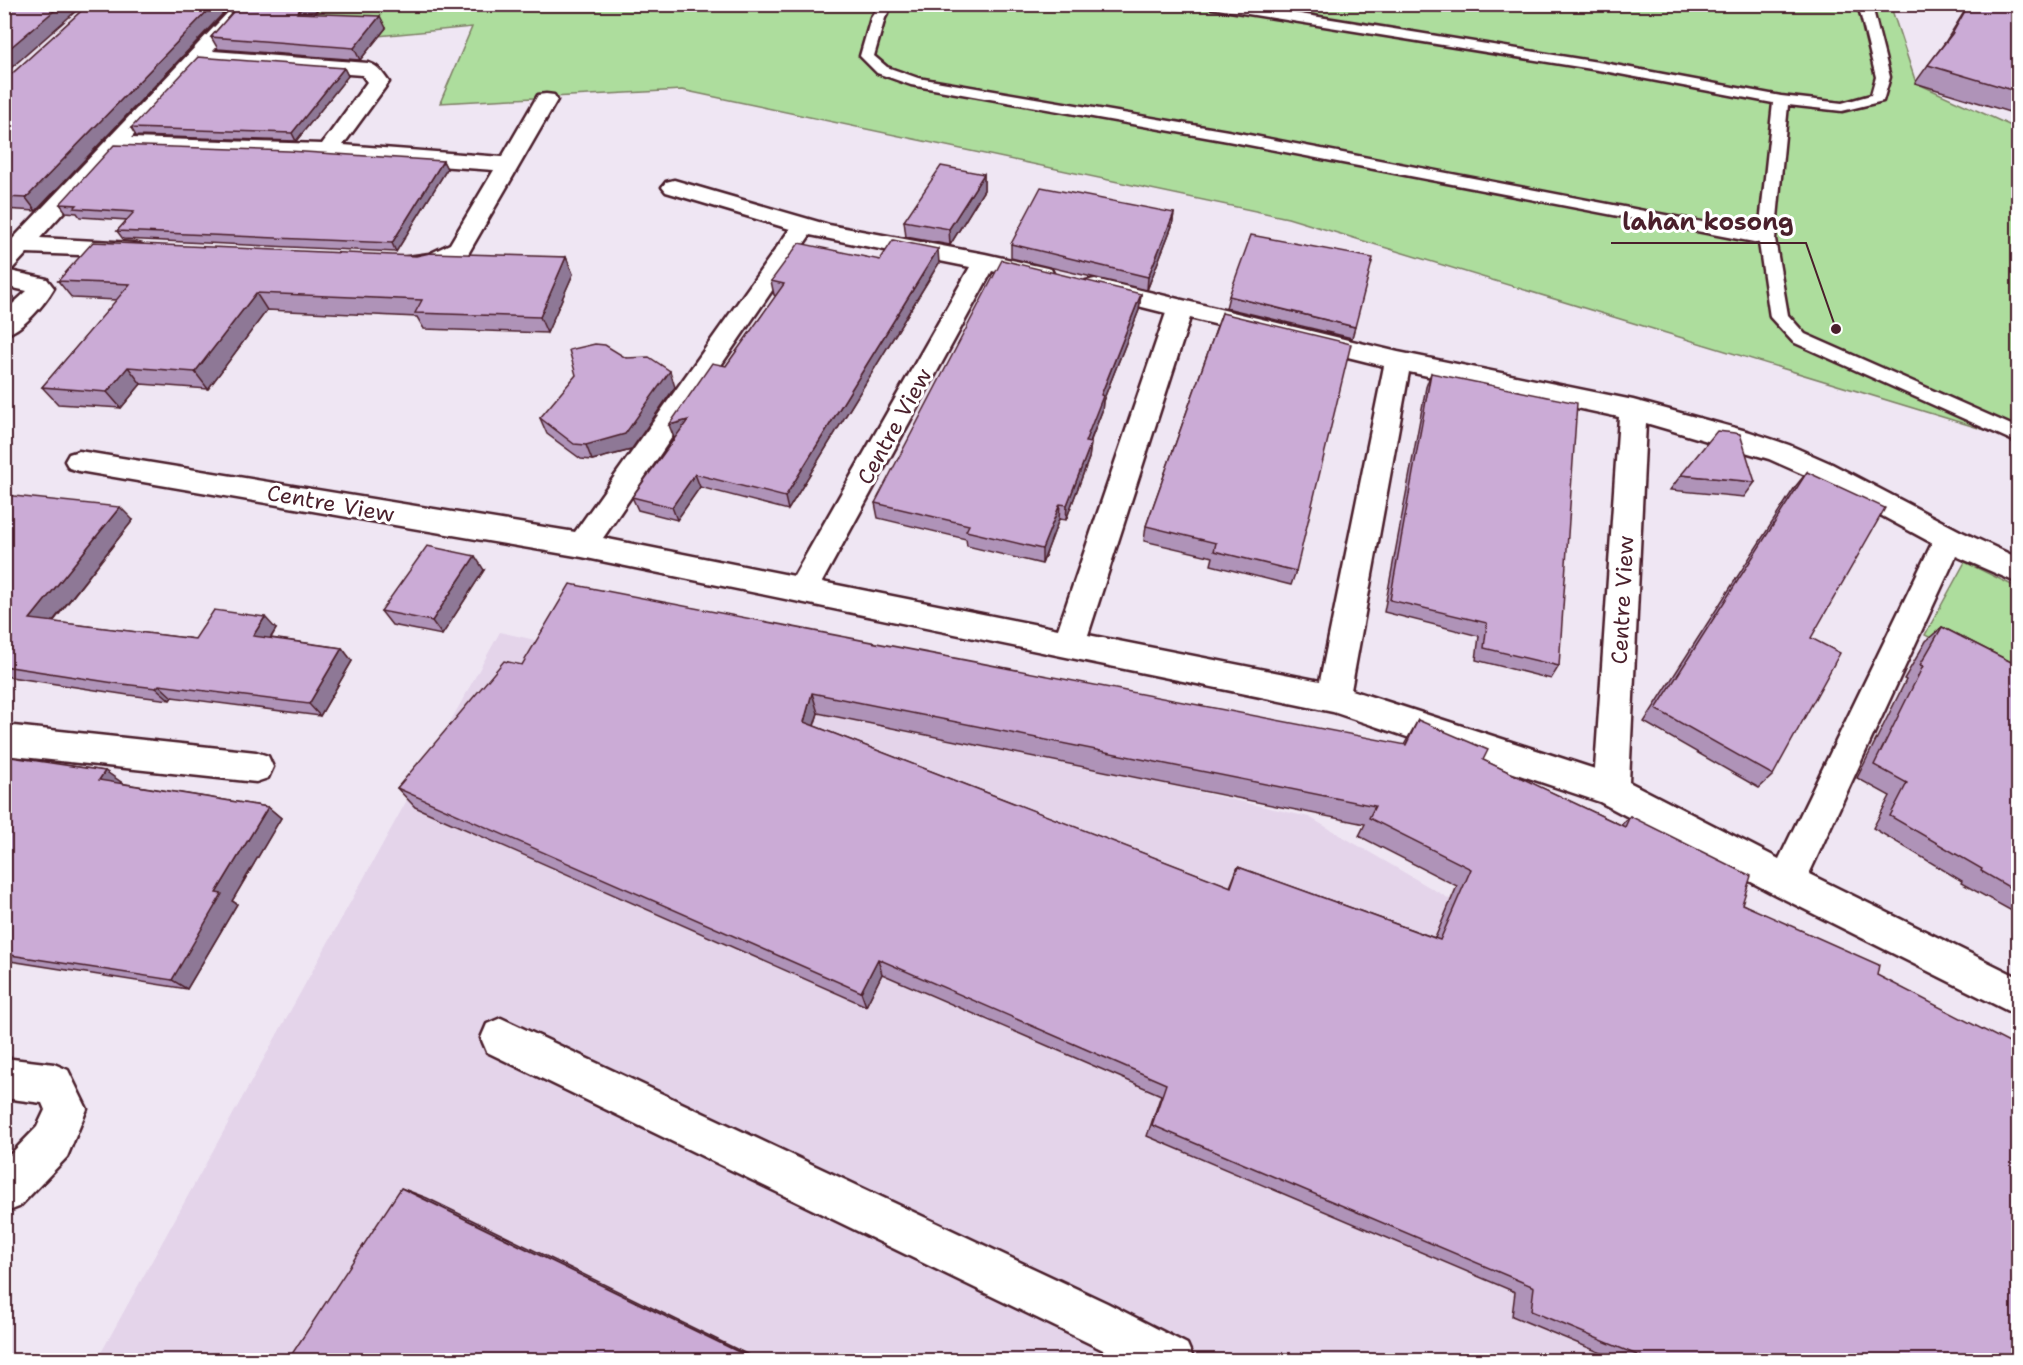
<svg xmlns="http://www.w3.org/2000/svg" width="2023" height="1365" font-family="'Shantell Sans',sans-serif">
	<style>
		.built { fill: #e4d4ea }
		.green { fill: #addd9d; stroke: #7c7e64; stroke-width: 1.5 }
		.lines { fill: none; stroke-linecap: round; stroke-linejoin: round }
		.lane-casing { stroke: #4a1f2b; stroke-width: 5 }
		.street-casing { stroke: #4a1f2b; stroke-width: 5 }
		.lane { fill: #fff; fill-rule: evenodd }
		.street { fill: #fff; fill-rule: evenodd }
		.wall { fill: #af93b8; stroke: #4a1f2b; stroke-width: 1.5; fill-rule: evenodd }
		.shaded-wall { fill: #8e7896; stroke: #4a1f2b; stroke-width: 1.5 }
		.building { fill: #cbabd6; stroke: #4a1f2b; stroke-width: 1.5; fill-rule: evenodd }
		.labels { text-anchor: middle; stroke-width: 6; stroke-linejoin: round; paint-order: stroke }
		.street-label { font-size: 22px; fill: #4a1f2b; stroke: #fff }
		.leader { fill: none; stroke: #4a1f2b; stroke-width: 2 }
		.callout-dot { fill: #4a1f2b; stroke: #fff; stroke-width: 2 }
		.callout-label { font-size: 24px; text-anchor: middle; font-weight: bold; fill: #4a1f2b; stroke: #fff; stroke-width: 6; stroke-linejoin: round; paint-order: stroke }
	</style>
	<rect width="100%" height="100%" fill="#efe6f3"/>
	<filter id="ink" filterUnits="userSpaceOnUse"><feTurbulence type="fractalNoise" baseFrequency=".0167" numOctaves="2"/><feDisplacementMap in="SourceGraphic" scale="12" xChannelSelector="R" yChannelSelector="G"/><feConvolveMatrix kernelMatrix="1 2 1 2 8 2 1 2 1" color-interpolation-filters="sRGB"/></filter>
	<g filter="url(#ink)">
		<path class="built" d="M500,632L1309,817L2018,1230V1360H97Z"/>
		<g class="green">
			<path d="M324,4L1880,5L1892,10L1916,83L2018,129V440L1288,218L682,90L440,103L472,27L292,44Z"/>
			<path d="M1965,562L2018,588V652L2007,676L1925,635Z"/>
		</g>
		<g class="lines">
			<g class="lane-casing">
				<path id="lane" d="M880,4H893L885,18L874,56L887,67L918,78L1228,131L1759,233L1773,103L1604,71L1211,8L1205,4H1239L1604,63L1781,96L1842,103L1871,95L1876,77L1860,12L1852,4H1867L1873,10L1890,77L1883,101L1842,111L1788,105L1775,239L1788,315L1805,334L2018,428V443L1793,342L1770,317L1759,243L1228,141L911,85L877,73L860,56L871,18Z"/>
			</g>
			<g class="street-casing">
				<g id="street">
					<path d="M236,4H256L213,51L368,63C378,65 383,74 389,82L343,145L502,157L538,95L546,94L554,95L557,100L468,254C448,266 424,274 401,268L398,263L401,258L429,254L450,244L494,170L328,158L119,151L40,238L133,243L142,245L145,250L142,255L133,257L27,253L13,268L5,270L47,279L54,288C44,305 23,330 4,335V312L27,291L4,286V248ZM202,63L362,75L367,82L322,144L131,138Z"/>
					<path d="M674,180L829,225L985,254L1051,269L1054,275L1051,281L1042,283L992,271L822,582L1058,629L1166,313L1086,293L1082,287L1086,281L1095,279L1398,352L1633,400L1750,432L1789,445L1832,464L1960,531L2018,558V583L1956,556L1809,874L2018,977V1016L1774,894L1600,802L1333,712L582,557L79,471L69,468L65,461L69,454L79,451L575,532L790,229L666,192L662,187L666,182ZM810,235L970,267L794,576L603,538ZM1190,318L1384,366L1320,681L1088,635ZM1409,372L1619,417L1595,769L1351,690ZM1646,423L1769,459L1812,478L1932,543L1779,859L1629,782Z"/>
					<path d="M4,725L256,752L268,756L273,767L268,778L256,782L4,755Z"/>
					<path d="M501,1018L1107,1303L1187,1344L1194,1360H1124L487,1052L481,1038L487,1024Z"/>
					<path d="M4,1058L54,1064L68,1070L87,1109L67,1157L19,1207L4,1213V1161L37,1127L45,1110L42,1103L4,1098Z"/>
				</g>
			</g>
			<use href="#lane" class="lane"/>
			<use href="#street" class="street"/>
		</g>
		<g class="wall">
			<path d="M89,4H232L36,211L4,209V81Z"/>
			<path d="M240,4H322L314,14L386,28L360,60L218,49L211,37Z"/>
			<path d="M1969,4L2019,13V115L1915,83L1928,65L1946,41Z"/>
			<path d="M344,68L348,76L296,141L136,136L131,128Z"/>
			<path d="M443,161L447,169L396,252L123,239L117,231L127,220L80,217L77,213L66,212L60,204Z"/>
			<path d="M984,174V190L950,245L906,237L904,221Z"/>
			<path d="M1174,213L1172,226L1147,290L1011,258V244Z"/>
			<path d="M416,256L566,257L573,274L547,333L424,329L417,317L267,310L208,389L141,384L121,408L58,404L42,387L117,300L72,298L58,281Z"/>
			<path d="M880,260L939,263L788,510L700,487L677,520L638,510L632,497L776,296L774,295L771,281Z"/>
			<path d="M1141,294L1139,310L1103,401L1102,411L1090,443H1091L1089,458L1066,520L1059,519L1042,564L967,546L966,539L878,518L875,503Z"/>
			<path d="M1229,296L1355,327L1352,338L1226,308Z"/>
			<path d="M1222,313L1296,571L1291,585L1211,565L1213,557L1144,541L1146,526Z"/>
			<path d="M626,358L675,387L631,450L592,460L581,459L547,434L540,418Z"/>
			<path d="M1431,373L1559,666L1551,679L1476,660L1479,636L1384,612L1426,387Z"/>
			<path d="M1807,472L1811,638L1773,775L1759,788L1644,722L1795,487Z"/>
			<path d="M1681,475L1755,482L1744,497L1670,490Z"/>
			<path d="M4,495L133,520L53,622L195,639L276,629L271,638L342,648L352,661L320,716L172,697L170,700L128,695L4,676Z"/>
			<path d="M484,570L442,635L392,625L381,611Z"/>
			<path d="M1942,627L2019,666V915L1961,883L1962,881L1873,828L1890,796L1857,778L1906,680L1904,679L1926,641Z"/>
			<path d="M522,665L1404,745L1418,720L1483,760L1621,825L1630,816L1742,904L1877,975L2019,1360H1618L1512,1316L1515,1292L1147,1136L1161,1095L882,974L866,1006L415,807L397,788ZM818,713L1365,824L1359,836L1457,886L1435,938L1238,867L1230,887L814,726Z"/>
			<path d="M4,756L105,771L121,782L120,783L268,807L281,818L232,901L237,904L187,989L4,960Z"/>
		</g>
		<g class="shaded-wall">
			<path d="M62,4H84L4,74V53Z"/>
			<path d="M214,4H232L36,211L26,198Z"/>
			<path d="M305,4H322L303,26L297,13Z"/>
			<path d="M380,16L386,28L360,60L354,48Z"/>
			<path d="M344,68L348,76L296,141L292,133Z"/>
			<path d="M443,161L447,169L396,252L392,243Z"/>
			<path d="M984,174V190L950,245L949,229Z"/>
			<path d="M1174,213L1172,226L1147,290L1148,277Z"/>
			<path d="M938,249L939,263L788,510L785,497Z"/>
			<path d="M566,257L573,274L547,333L540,317Z"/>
			<path d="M4,287L15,299L4,309Z"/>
			<path d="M256,293L267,310L208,389L195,372Z"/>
			<path d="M1141,294L1139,310L1103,401L1102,411L1084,457L1085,442L1101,395Z"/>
			<path d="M128,367L141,384L121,408L107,392Z"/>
			<path d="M670,371L675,387L631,450L592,460L586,445Z"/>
			<path d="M688,420L693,433L674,438L669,425Z"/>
			<path d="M1091,443L1089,458L1066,520L1067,505Z"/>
			<path d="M695,474L700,487L677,520L672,507Z"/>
			<path d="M1060,504L1059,519L1042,564V549Z"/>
			<path d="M120,507L133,520L45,631L30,619Z"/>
			<path d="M475,556L484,570L442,635L432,621Z"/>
			<path d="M265,617L276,629L264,648L253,636Z"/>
			<path d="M342,648L352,661L320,716L309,704Z"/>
			<path d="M159,685L172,697L170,700L156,688Z"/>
			<path d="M812,693L818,713L809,741L804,722Z"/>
			<path d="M105,771L121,782L115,791L99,780Z"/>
			<path d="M268,807L281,818L232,901L237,904L187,989L172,980L216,893Z"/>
			<path d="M878,959L882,974L866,1006L861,992Z"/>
			<path d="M401,1188L427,1198L759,1360H755Z"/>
		</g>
		<g class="building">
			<path d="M9,4H62L4,53V8Z"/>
			<path d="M89,4H214L26,198L4,197V81Z"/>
			<path d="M240,4H305L297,13L380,16L354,48L211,37Z"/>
			<path d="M1969,4H1987L2019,13V92L1928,65L1952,34Z"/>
			<path d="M198,57L344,68L292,133L131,128Z"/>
			<path d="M114,145L289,151L443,161L392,243L117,231L134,212L74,208L77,205L60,204Z"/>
			<path d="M941,166L984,174L949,229L904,221Z"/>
			<path d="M1041,187L1174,213L1148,277L1011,244Z"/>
			<path d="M1251,235L1373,258L1355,327L1229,296Z"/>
			<path d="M893,240L938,249L785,497L695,474L672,507L632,497L688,420L669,425L712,363L726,366L784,284L771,281L799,243L880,260Z"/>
			<path d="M93,242L416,256L430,253L566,257L540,317L415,313L422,300L256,293L195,372L128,367L107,392L42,387L130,284L58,281Z"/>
			<path d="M1002,260L1141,294L1101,395L1103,396L1085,442L1091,443L1067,505L1060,504L1042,549L966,531L969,525L875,503Z"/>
			<path d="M1222,313L1351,344L1296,571L1214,551L1216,543L1146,526Z"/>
			<path d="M595,344L605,345L626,358L649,357L670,371L625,434L586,445L574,444L540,418L576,375L569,350Z"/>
			<path d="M1431,373L1577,403L1559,666L1484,648L1487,623L1390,600Z"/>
			<path d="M1717,431L1735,433L1740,434L1755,482L1681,475Z"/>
			<path d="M1807,472L1885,508L1811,638L1840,653L1773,775L1656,709Z"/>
			<path d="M4,495L120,507L30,619L195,639L214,610L265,617L253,636L342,648L309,704L159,685L156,688L114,683L4,666Z"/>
			<path d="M427,546L475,556L432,621L381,611Z"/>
			<path d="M570,584L1406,745L1418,720L1488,750L1483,760L1625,827L1630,816L1751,876L1742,904L1879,965L1877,975L2019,1048V1360H1649L1531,1311L1534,1287L1152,1125L1166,1084L878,959L861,992L397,788L504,661L522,665ZM812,693L1375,806L1369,818L1471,869L1440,940L1238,867L1231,887L804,722Z"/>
			<path d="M1942,627L2019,666V893L1981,871L1982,869L1890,816L1907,783L1874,765L1923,666L1920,665Z"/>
			<path d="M4,756L105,771L99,780L268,807L216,893L222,894L172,980L4,954Z"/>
			<path d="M401,1188L755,1360H288Z"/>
		</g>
	</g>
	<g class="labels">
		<g class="street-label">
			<text transform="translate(894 426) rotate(-61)" y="8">Centre View</text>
			<text transform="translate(331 503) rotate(10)" y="8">Centre View</text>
			<text transform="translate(1622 600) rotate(-87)" y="8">Centre View</text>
		</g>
	</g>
	<path class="leader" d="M1836 329L1806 243H1611"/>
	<circle class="callout-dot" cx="1836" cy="329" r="6"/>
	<g class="callout-label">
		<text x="1708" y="230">lahan kosong</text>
	</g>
	<rect width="2023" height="1365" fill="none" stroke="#fff" stroke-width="24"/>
	<rect x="12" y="12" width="1999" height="1341" fill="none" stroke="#4a1f2b" stroke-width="2" filter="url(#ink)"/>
</svg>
